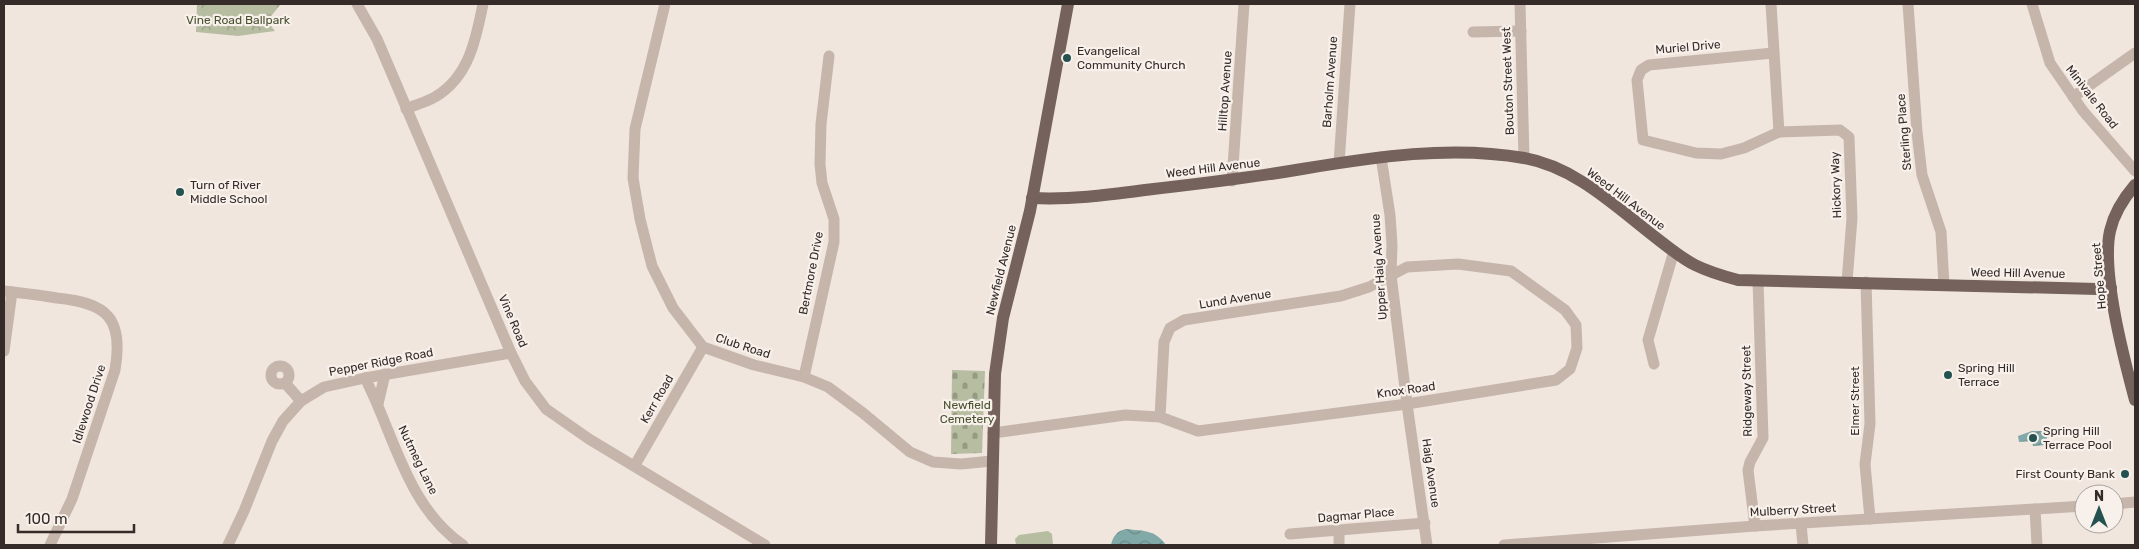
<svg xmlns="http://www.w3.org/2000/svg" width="2139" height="549" font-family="Rubik,sans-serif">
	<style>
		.cemetery { fill: url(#cemetery-stones) }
		.park { fill: url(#park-crowns) }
		.pitch { fill: #b6bda0 }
		.water { fill: url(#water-waves) }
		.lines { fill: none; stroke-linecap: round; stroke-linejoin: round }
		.minor { stroke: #c6b5ab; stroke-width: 11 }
		.major { stroke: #75625c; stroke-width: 12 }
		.poi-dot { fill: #245250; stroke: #f8f0ea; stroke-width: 2 }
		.labels { text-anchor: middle; stroke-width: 4.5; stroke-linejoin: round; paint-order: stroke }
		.park-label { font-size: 12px; fill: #485130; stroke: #f8f0ea }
		.street-label { font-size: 12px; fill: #352c2a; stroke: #f8f0ea }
		.poi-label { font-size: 12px; fill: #352c2a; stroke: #f8f0ea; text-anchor: start }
	</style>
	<defs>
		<pattern id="cemetery-stones" width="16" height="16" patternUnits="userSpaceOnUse" patternTransform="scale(1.25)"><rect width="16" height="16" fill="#b6bda0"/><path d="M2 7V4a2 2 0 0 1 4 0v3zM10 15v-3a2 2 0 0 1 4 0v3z" fill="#959a83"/></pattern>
		<pattern id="park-crowns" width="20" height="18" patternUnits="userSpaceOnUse" patternTransform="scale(1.25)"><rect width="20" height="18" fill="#b6bda0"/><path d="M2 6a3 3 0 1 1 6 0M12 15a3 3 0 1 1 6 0" fill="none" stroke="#959a83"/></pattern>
		<pattern id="water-waves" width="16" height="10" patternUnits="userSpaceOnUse" patternTransform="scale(1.25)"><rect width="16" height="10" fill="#80a9a7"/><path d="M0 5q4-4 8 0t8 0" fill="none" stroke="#6a8a88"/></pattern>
	</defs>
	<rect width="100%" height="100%" fill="#f0e6de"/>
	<path class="cemetery" d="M952,370L985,371L982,453L951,454Z"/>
	<path class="park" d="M197,4H281L267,21L275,31L238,36L196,32Z"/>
	<g class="pitch">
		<path d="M206,4H273C255,24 227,25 202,21Z"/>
		<path d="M1048,531L1052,534L1053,545H1016L1015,539L1019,535Z"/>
	</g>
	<g class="water">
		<path d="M2032,431H2047V445L2033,446L2032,441L2019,442L2018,436Z"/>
		<path d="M1126,529C1145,531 1155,530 1166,545H1111C1113,536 1117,531 1126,529Z"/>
	</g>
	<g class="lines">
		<g class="minor">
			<path d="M357,4L377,39L511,353L525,381L546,409L589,439L765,545"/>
			<path d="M665,4L635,129L633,178L640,219L652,266L673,308L703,347L754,365L804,377L828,387L863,413L910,452L933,462L961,464L992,461"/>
			<path d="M1520,4L1524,158"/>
			<path d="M1771,4L1779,132"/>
			<path d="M1908,4L1917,132L1922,175L1941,232L1944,285"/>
			<path d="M2032,4L2050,63L2083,111L2135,171"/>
			<path d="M1473,32L1521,31"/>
			<path d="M1773,53L1649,65L1641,70L1637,80L1643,140L1696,153L1721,154L1744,148L1779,132L1840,130L1849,137L1852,218L1847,282"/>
			<path d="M2073,97L2135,53"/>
			<path d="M406,109C415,105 426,102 435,97C469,77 476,39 483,4"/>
			<path d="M1381,157L1390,215L1392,245L1391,275L1407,404L1427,545"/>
			<path d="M1339,163L1350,4"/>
			<path d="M1232,181L1244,4"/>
			<path d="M1866,282L1870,424L1865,464L1870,519"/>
			<path d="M4,291C22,293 40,295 57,298C107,303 124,318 115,370L72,499L50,545"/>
			<path d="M4,351L12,292"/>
			<path d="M1654,364L1648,340L1674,251"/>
			<circle cx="280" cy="375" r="9"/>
			<path d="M804,377L834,242V219L822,183L820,164L821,124L829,56"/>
			<path d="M365,378C394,434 407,507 463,545"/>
			<path d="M285,383L301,401"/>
			<path d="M378,404L385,374"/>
			<path d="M993,433L1125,415L1160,417L1198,431L1407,404L1556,380L1570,369L1577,348L1576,325L1565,310L1511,271L1458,264L1407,267L1369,287L1341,296L1184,320L1170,328L1164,342L1160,417"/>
			<path d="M635,465L703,347"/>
			<path d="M2114,504L2135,502"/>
			<path d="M2035,509L2037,545"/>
			<path d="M1801,524L1803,545"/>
			<path d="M1755,526L1748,470L1750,462L1763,438L1758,281"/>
			<path d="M1339,531V545"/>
			<path d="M1290,534L1425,523"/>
			<path d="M228,545L244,511L272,441L283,421L301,401L324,387L365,378L511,353"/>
			<path d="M1504,545L1755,526L2084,506"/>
		</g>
		<g class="major">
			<path d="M2135,185C2123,199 2114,213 2110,231C2101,272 2124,359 2135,400"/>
			<path d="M1032,198C1070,200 1107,195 1145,190C1198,184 1250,178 1302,169C1374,157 1451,145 1524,158C1575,167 1615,206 1655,237C1668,247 1681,258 1695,265C1709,272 1723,276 1738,280L2097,289L2111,288"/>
			<path d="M991,545L995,374L1003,318L1030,211L1068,4"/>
		</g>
	</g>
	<g class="poi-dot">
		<circle cx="1067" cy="58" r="5"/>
		<circle cx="180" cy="192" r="5"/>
		<circle cx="1948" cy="375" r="5"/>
		<circle cx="2033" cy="438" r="5"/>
		<circle cx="2125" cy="474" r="5"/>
	</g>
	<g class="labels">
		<g class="park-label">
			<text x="238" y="24">Vine Road Ballpark</text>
			<text x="967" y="409">Newfield<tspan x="967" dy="14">Cemetery</tspan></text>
		</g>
		<g class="street-label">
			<text transform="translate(1688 47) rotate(-5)" y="4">Muriel Drive</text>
			<text transform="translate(1508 81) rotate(-92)" y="4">Bouton Street West</text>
			<text transform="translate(1330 82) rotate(-86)" y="4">Barholm Avenue</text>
			<text transform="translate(1225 91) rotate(-86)" y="4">Hilltop Avenue</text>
			<text transform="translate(2092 97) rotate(52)" y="4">Minivale Road</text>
			<text transform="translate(1904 132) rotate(-95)" y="4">Sterling Place</text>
			<text transform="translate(1213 168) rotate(-7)" y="4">Weed Hill Avenue</text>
			<text transform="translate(1836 185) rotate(-92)" y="4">Hickory Way</text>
			<text transform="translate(1626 199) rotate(37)" y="4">Weed Hill Avenue</text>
			<text transform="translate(1379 267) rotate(-94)" y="4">Upper Haig Avenue</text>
			<text transform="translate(1001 270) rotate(-76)" y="4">Newfield Avenue</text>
			<text transform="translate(811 273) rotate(-79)" y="4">Bertmore Drive</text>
			<text transform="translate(2018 273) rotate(1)" y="4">Weed Hill Avenue</text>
			<text transform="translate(2099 276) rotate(-95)" y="4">Hope Street</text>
			<text transform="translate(1235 299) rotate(-9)" y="4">Lund Avenue</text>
			<text transform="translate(513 321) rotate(67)" y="4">Vine Road</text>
			<text transform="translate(743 346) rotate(18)" y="4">Club Road</text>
			<text transform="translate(381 362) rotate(-11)" y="4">Pepper Ridge Road</text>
			<text transform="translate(1406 390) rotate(-8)" y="4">Knox Road</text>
			<text transform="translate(1747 391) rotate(-91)" y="4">Ridgeway Street</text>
			<text transform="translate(657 399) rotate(-60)" y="4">Kerr Road</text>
			<text transform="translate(1855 401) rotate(-90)" y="4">Elmer Street</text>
			<text transform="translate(89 404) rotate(-72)" y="4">Idlewood Drive</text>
			<text transform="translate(418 460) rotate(64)" y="4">Nutmeg Lane</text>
			<text transform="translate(1431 473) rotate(82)" y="4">Haig Avenue</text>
			<text transform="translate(1793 510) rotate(-3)" y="4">Mulberry Street</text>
			<text transform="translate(1356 515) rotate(-5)" y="4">Dagmar Place</text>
		</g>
		<g class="poi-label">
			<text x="1077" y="55">Evangelical<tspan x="1077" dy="14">Community Church</tspan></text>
			<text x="190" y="189">Turn of River<tspan x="190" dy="14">Middle School</tspan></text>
			<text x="1958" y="372">Spring Hill<tspan x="1958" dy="14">Terrace</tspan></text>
			<text x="2043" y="435">Spring Hill<tspan x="2043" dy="14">Terrace Pool</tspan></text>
			<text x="2115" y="478" text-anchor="end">First County Bank</text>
		</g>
	</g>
	<rect width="2139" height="549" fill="none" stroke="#352c2a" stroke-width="10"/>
	<g transform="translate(2099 509)"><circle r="24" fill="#f8f0ea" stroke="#aaa29d"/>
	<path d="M0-4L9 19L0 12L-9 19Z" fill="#245250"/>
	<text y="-8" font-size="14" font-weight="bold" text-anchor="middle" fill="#352c2a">N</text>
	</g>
	<path d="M18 524v8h116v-8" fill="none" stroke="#352c2a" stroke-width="2.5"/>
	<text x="25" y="524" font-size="15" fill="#352c2a" stroke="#f8f0ea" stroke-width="4" paint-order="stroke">100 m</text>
</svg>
